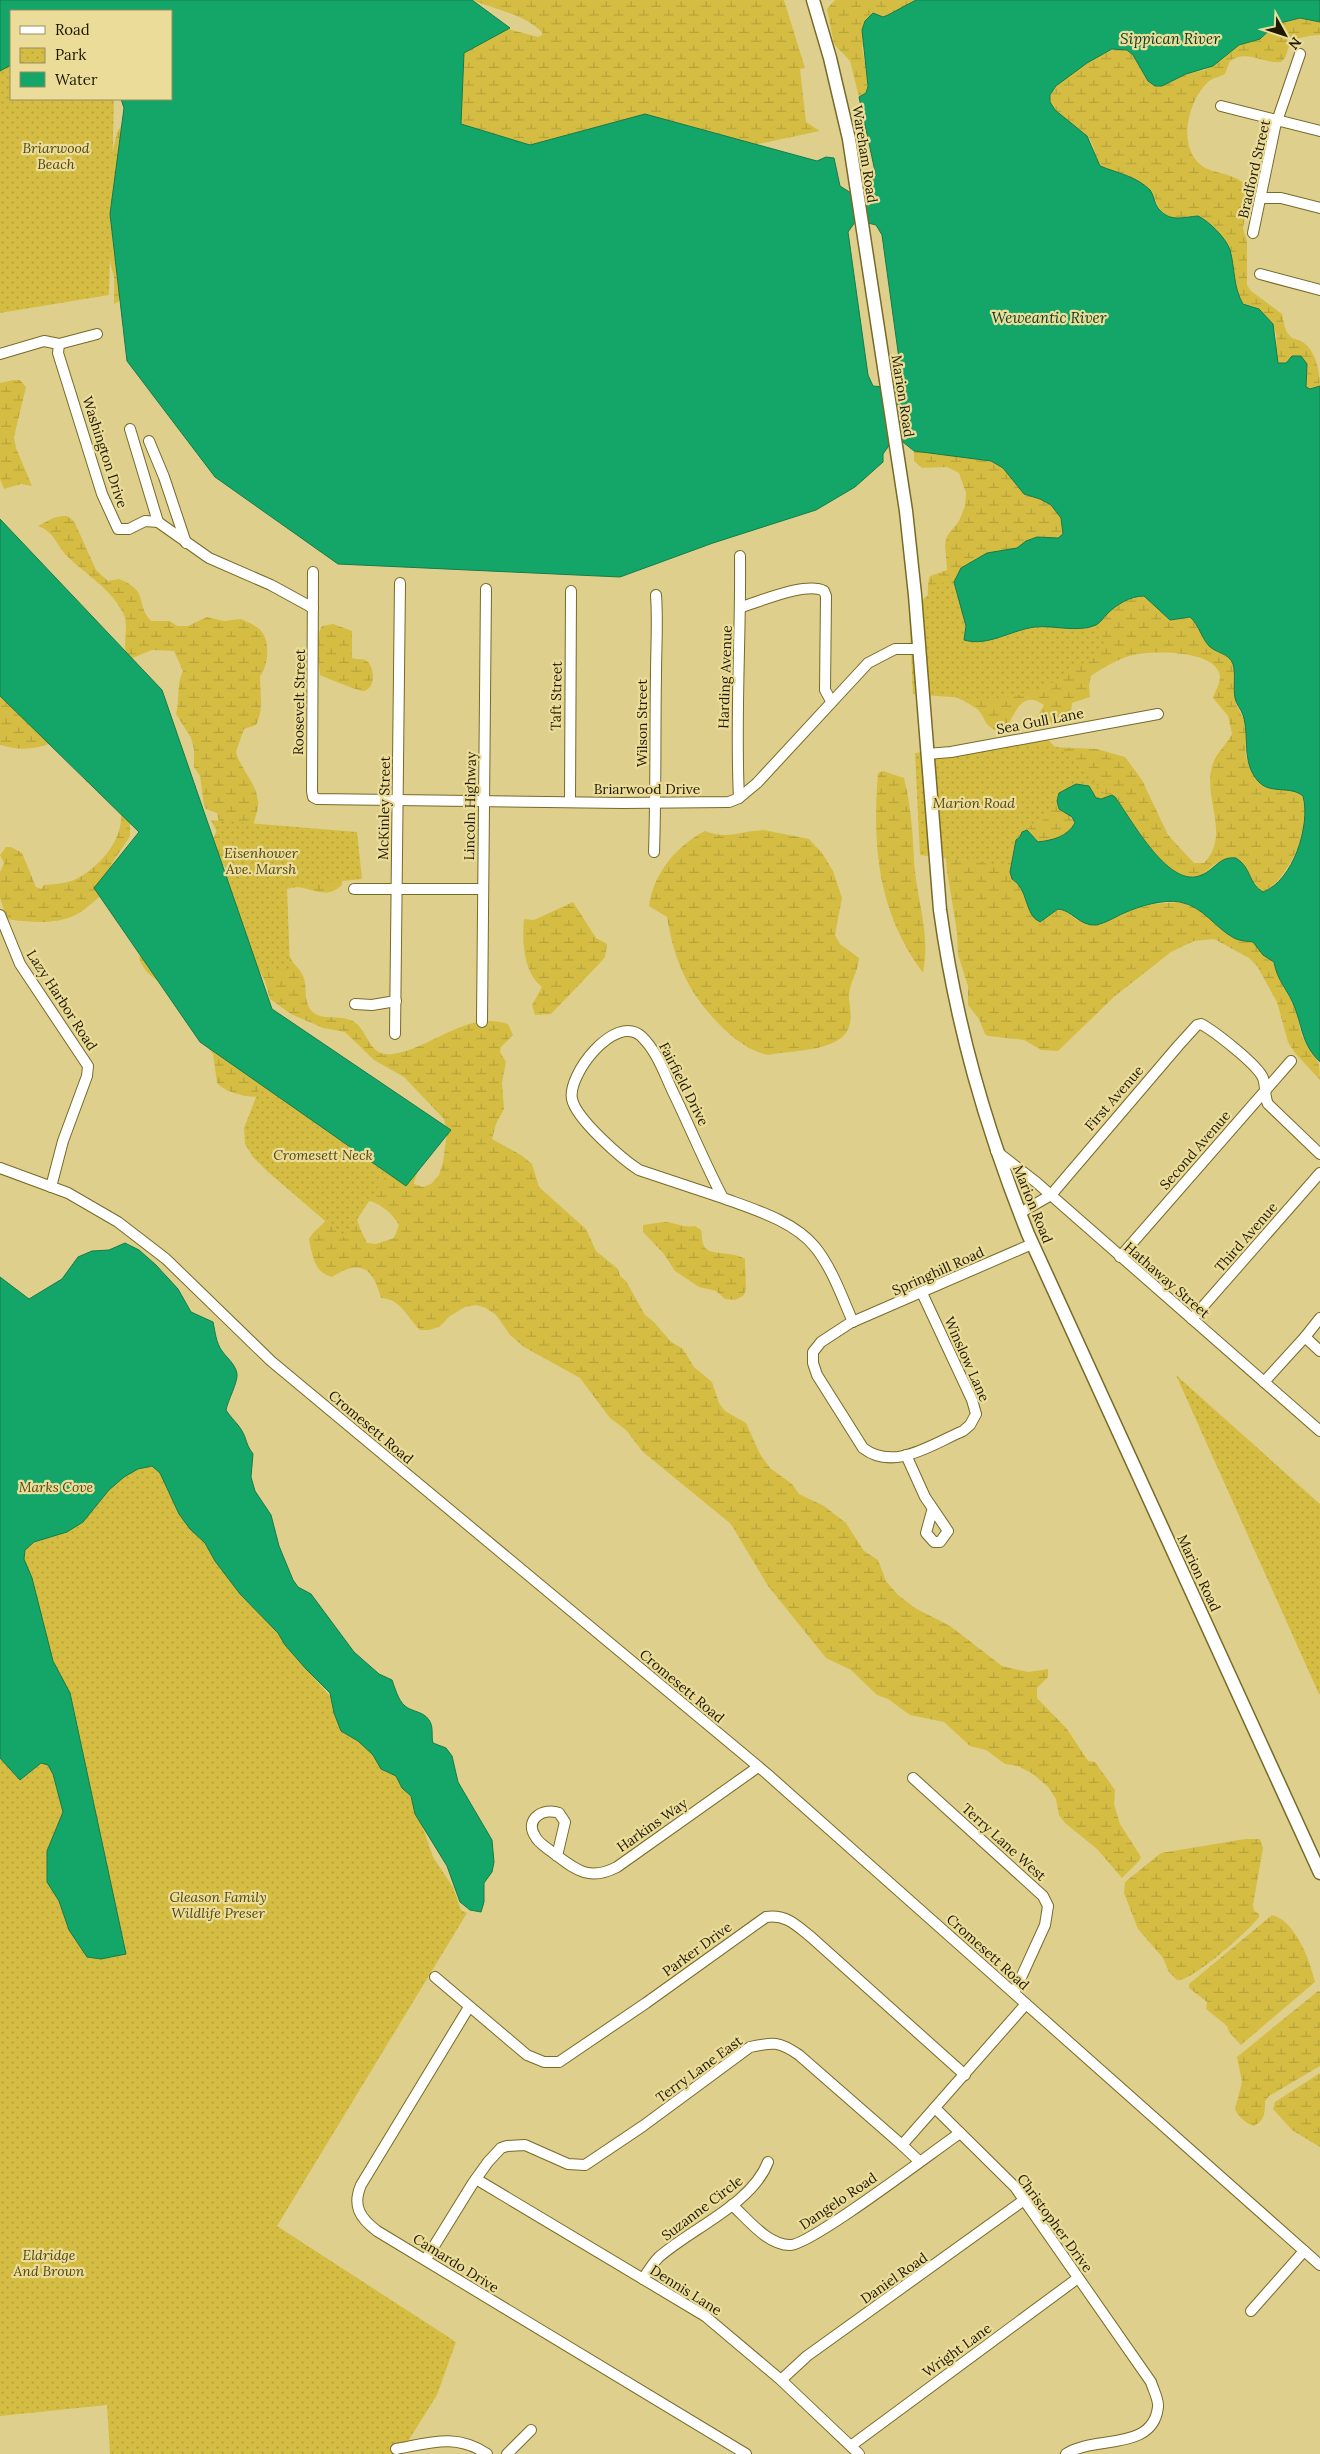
<svg xmlns="http://www.w3.org/2000/svg" width="1320" height="2454" font-family="Lora,serif">
	<style>
		.wetland { fill: url(#wetland-marsh); fill-rule: evenodd }
		.park { fill: url(#park-dots) }
		.water { fill: #13a668; stroke: #167b49; fill-rule: evenodd }
		.lines { fill: none; stroke-linecap: round; stroke-linejoin: round }
		.minor-casing { stroke: #786a27; stroke-width: 12 }
		.major-casing { stroke: #786a27; stroke-width: 15 }
		.minor { stroke: #fff; stroke-width: 10 }
		.major { stroke: #fff; stroke-width: 12 }
		.labels { text-anchor: middle; stroke-width: 4.5; stroke-linejoin: round; paint-order: stroke }
		.park-label { font-size: 14px; font-style: italic; fill: #514713; stroke: #ebdd99 }
		.street-label { font-size: 14px; fill: #1e1800; stroke: #ebdd99 }
		.water-label { font-size: 15px; font-style: italic; fill: #043c23; stroke: #ebdd99 }
	</style>
	<defs>
		<pattern id="wetland-marsh" width="20" height="14" patternUnits="userSpaceOnUse" patternTransform="scale(1.25)"><rect width="20" height="14" fill="#d5bd44"/><path d="M1 5h8M5 5V1M11 12h8M15 12V8" fill="none" stroke="#b6a23a"/></pattern>
		<pattern id="park-dots" width="8" height="8" patternUnits="userSpaceOnUse" patternTransform="scale(1.25)"><rect width="8" height="8" fill="#d5bd44"/><path d="M2 2h.1M6 6h.1" fill="none" stroke="#b6a23a" stroke-width="1.8" stroke-linecap="round"/></pattern>
	</defs>
	<rect width="100%" height="100%" fill="#ded08c"/>
	<g class="wetland">
		<path d="M472,0H784L805,68L800,69L806,122L820,131L749,146L540,147L460,143L463,50L504,28L538,37L542,35V32C522,13 496,10 472,0Z"/>
		<path d="M835,0H916L888,15L883,17L872,13L862,47L868,80L866,93L859,97L850,61L834,44L827,9Z"/>
		<path d="M1300,18L1320,22V35C1308,36 1294,36 1288,49C1286,55 1286,58 1281,62C1262,64 1248,49 1230,61L1225,74C1220,77 1212,78 1208,82C1188,101 1177,146 1201,165C1214,175 1230,171 1246,185L1248,195L1243,229L1247,241V285L1251,291L1282,314C1284,321 1284,331 1290,336C1293,340 1300,339 1304,343C1316,352 1320,372 1320,386L1310,389L1306,387L1305,382L1288,359L1286,363L1278,364C1273,353 1278,344 1276,333C1274,327 1263,312 1258,309C1251,304 1243,306 1239,298C1228,272 1231,236 1204,219C1192,212 1181,225 1164,213C1156,207 1157,200 1150,192C1138,176 1117,173 1100,166C1094,156 1095,143 1086,135C1076,125 1052,115 1050,101C1048,84 1109,43 1125,49C1134,53 1138,65 1143,73L1169,83L1186,74L1205,70L1239,45L1260,39L1276,24Z"/>
		<path d="M122,99H130C129,123 138,145 133,170C128,192 112,209 112,231C111,252 140,291 114,304V277L101,228L105,187L117,132L129,115L123,106Z"/>
		<path d="M13,380H20L26,387L14,437L16,448L32,486L21,484L4,489L0,479V383Z"/>
		<path d="M914,451L991,461L1003,468L1024,494L1040,499L1051,505L1061,518L1063,534C1054,541 1047,536 1037,537C1028,538 1024,545 1016,549C1003,555 988,553 975,559L1096,625C1109,612 1124,596 1144,596L1170,620L1190,617C1199,625 1201,637 1209,646C1216,653 1229,653 1233,664C1236,674 1233,687 1235,698C1236,708 1244,716 1246,726C1247,737 1244,751 1247,760C1263,803 1294,782 1303,796C1318,820 1286,883 1263,892C1248,884 1252,868 1236,858C1230,860 1223,860 1217,863C1209,867 1205,876 1195,877C1163,880 1131,819 1115,797L1101,799L1067,813L1075,823C1067,837 1053,840 1038,842L1027,830L1016,840L1010,872C1024,888 1026,908 1040,922L1058,909L1064,910L1077,920L1098,924L1125,912L1153,904L1180,902L1203,911L1236,939L1253,942L1263,955L1275,962C1277,981 1288,992 1295,1008C1299,1019 1299,1032 1305,1042C1316,1062 1320,1055 1320,1080L1295,1053L1288,1042L1277,1002L1257,966L1249,958L1214,939L1194,941L1171,952L1115,996L1058,1051L1041,1050L1024,1040L988,1036L985,1034L979,1019L968,1005V986L958,955L957,932L947,871L944,838L1042,733L1055,747L1097,749L1125,757L1142,780L1168,835L1194,863H1204C1232,834 1201,797 1213,763C1217,752 1227,744 1232,734L1228,716L1213,698C1215,691 1220,684 1220,676C1216,649 1149,650 1129,656C1116,660 1103,668 1091,676L1089,685L1090,697L1072,703C1071,707 1072,712 1071,715C1066,728 1044,725 1036,719L1044,705C1022,689 1015,713 1007,727L998,731C983,726 986,717 977,709C966,701 953,696 941,690C938,668 922,594 930,576L947,570L945,544L947,536L959,521L965,506L966,493L959,473L947,467L922,468L914,461Z"/>
		<path d="M62,516H67L74,521L96,570L108,581L119,579C150,591 135,604 151,621H170L177,626H188L207,617L224,621L241,619C247,622 256,625 261,631C271,641 268,667 260,676C260,693 264,710 256,725L244,729L236,752C241,770 256,782 258,801C260,814 247,826 259,838C277,855 326,833 348,857L340,862L338,865L342,878V885C318,908 299,868 273,901L274,916C287,928 283,942 290,957C293,964 300,969 303,976C308,986 303,999 310,1009C321,1024 344,1011 358,1025C370,1038 371,1057 393,1054C432,1048 467,1010 508,1024L513,1035L501,1047L500,1052L506,1062L502,1083L504,1109L496,1124L492,1139L521,1155L532,1164L539,1187L586,1229L596,1251L618,1269L620,1276L626,1281L645,1315L654,1322L670,1341L683,1349L694,1367L712,1382L719,1403L725,1411L746,1423L760,1454L770,1468L792,1484L799,1494L824,1506L846,1523L864,1551L878,1560L886,1581L898,1595L915,1608L950,1626L1002,1666L1028,1672L1048,1669V1677L1037,1688V1698L1067,1729L1088,1761L1095,1762L1115,1790L1114,1804L1120,1824L1141,1857L1139,1861L1122,1878L1097,1849L1065,1823L1059,1815L1056,1799L1048,1787L1033,1774L1018,1766L1005,1764L986,1750L970,1746L944,1722L910,1715L888,1699L877,1695L851,1670L826,1658L768,1586L731,1524L643,1452L626,1430L610,1418L580,1378L524,1347L510,1335L496,1315L486,1308L476,1305L465,1307L450,1316L439,1327L429,1330H420C407,1317 401,1299 381,1298C373,1269 362,1258 332,1277C314,1273 312,1254 309,1239C314,1230 322,1226 327,1219C330,1213 331,1207 334,1201C338,1196 343,1192 344,1185C347,1167 326,1158 317,1146C306,1131 313,1099 293,1091C283,1088 273,1095 263,1096C250,1099 226,1093 217,1083L213,1054L196,1033L190,1021V1010L186,998C169,985 144,979 139,957C147,947 148,940 144,928L139,926L126,931L128,910L125,892L114,888C102,892 96,901 86,908C65,926 33,923 7,919L0,898V872L4,863L0,855L6,847H11L22,853L36,887L41,889L44,885C55,884 67,884 78,878C103,864 127,835 120,805C118,798 115,792 112,787L86,782C74,754 73,759 49,744C32,750 17,750 0,745V677L36,720L61,743H71L80,747L112,773L125,792L130,807V836L111,865L115,870L131,872L155,905L150,912L154,915L207,1006L210,1032L252,1058L288,1066L312,1090L333,1105L354,1104L368,1116L383,1121L388,1133L387,1142C397,1148 418,1153 418,1168C418,1174 414,1179 414,1184L423,1187L431,1184L439,1175L443,1162L447,1132L444,1119L404,1077L374,1060L345,1032L323,1028L291,1014L270,999L265,981L250,954L242,919L238,882L232,872L210,856L208,850C210,837 223,832 217,813L206,809L204,805L200,776L194,767V749L191,738L176,714C180,700 176,684 183,671L174,651L152,650L130,659L127,657C122,643 129,628 124,615C112,589 86,575 67,556C56,545 55,532 38,526L53,518ZM363,1199C378,1202 392,1212 399,1225L394,1238L376,1244L367,1243C361,1231 352,1214 358,1201Z"/>
		<path d="M333,624L352,631V658C357,660 363,658 367,661C375,668 376,688 364,691C361,692 326,678 320,675L316,638L322,626Z"/>
		<path d="M883,771L904,778C911,806 913,834 914,862C917,899 931,937 923,973C878,912 872,847 878,773Z"/>
		<path d="M764,830L809,839L822,853L833,871L842,898L835,935L840,944L859,958C858,972 850,982 849,995C849,1004 852,1014 850,1023C845,1053 790,1050 768,1055C752,1052 737,1041 725,1030C690,996 675,965 667,917L649,906C653,874 677,845 705,831C727,840 741,831 764,830Z"/>
		<path d="M573,902L596,938L607,944L605,957L599,964L551,1014L535,1015L532,1005L542,987C523,972 522,941 524,919L534,920Z"/>
		<path d="M663,1222C675,1222 683,1228 695,1226L701,1230C702,1234 702,1242 704,1246C708,1256 734,1251 745,1259L746,1290L743,1296L735,1300L725,1299L716,1291L699,1287L675,1271L664,1254L643,1232V1225Z"/>
		<path d="M1245,1839H1260L1263,1848L1253,1905L1254,1911L1259,1914V1917C1250,1930 1189,1984 1177,1980L1169,1972L1163,1958L1138,1929L1124,1893L1125,1882L1161,1853Z"/>
		<path d="M1272,1915C1296,1921 1310,1961 1315,1982L1241,2045L1229,2032L1227,2026L1206,2009L1207,2002L1189,1988V1984Z"/>
		<path d="M1318,1991L1320,1992V2066L1269,2096L1265,2101C1265,2113 1265,2120 1254,2126C1247,2124 1238,2117 1235,2109L1242,2082L1237,2057Z"/>
		<path d="M1320,2073V2147L1292,2130L1273,2109L1275,2102Z"/>
	</g>
	<g class="park">
		<path d="M11,35V99H114L109,295L0,313V40Z"/>
		<path d="M953,574L968,613H1097L1105,649C1096,660 1084,661 1074,669C1021,709 974,698 913,694L909,611Z"/>
		<path d="M1032,741L1061,748L1126,816L1061,795L1045,818L1039,824L1027,826L1016,838L1007,866L920,855L915,753Z"/>
		<path d="M211,820L357,832L362,879L287,887L290,969L243,972L237,950L222,842Z"/>
		<path d="M267,1069L390,1169L345,1238L268,1172L253,1157L245,1144L244,1128Z"/>
		<path d="M0,1329L114,1407L309,1672L402,1778L418,1813L433,1857L453,1887L461,1910L467,1913L277,2226L456,2342L437,2395L400,2454H110L107,2405L0,2416Z"/>
		<path d="M1176,1375L1320,1504V1694H1319Z"/>
	</g>
	<g class="water">
		<path d="M0,0H472L510,28L464,53L461,124L530,145L645,114L817,161L826,157L834,158L840,186L851,193L865,187L876,176L859,97L866,93L868,86L862,30L865,21L873,13L883,17L888,15L916,0H1320V22L1300,18L1276,24L1260,39L1239,45L1213,66L1186,74L1162,86H1155L1148,81L1133,55L1127,50L1112,49L1087,63L1056,86L1050,95V102L1055,110L1087,136L1100,166C1117,173 1136,176 1150,190C1154,195 1154,203 1158,208C1170,223 1183,217 1198,216C1209,221 1226,238 1230,250C1235,268 1233,287 1243,304L1259,309L1273,324L1278,363H1286L1292,356H1301L1307,364L1306,387L1310,389L1320,386V1062C1302,1044 1303,1030 1295,1008C1289,991 1277,981 1274,962L1263,955L1253,942C1247,941 1239,941 1234,938C1214,927 1204,907 1180,902C1163,899 1140,906 1124,913C1115,917 1106,923 1096,925C1079,926 1072,910 1058,909L1040,922C1024,915 1029,889 1012,879L1010,872L1016,840L1020,837L1022,832L1027,830L1038,842C1053,840 1067,837 1075,823L1072,817L1059,809L1057,801L1059,793L1076,784L1089,786L1096,798L1101,799L1112,795L1115,797C1130,817 1167,887 1199,876C1215,871 1218,856 1236,858C1252,868 1248,884 1263,892C1293,881 1311,825 1303,796C1290,785 1270,795 1258,781C1241,762 1250,737 1243,715C1241,709 1236,704 1235,698C1233,687 1236,674 1233,664C1229,653 1216,653 1209,646C1201,637 1199,625 1190,617L1170,620L1144,596C1130,596 1116,605 1107,614C1104,617 1100,623 1096,625C1078,633 1054,625 1035,627C1011,630 988,647 964,640L966,626L954,582L961,568L987,553L1017,548L1026,541L1037,537L1058,538L1063,534L1061,518L1051,505L1040,499L1024,494L1003,468L991,461L914,451L903,442L893,440L883,454V462L855,487L816,510L713,543L620,577L338,564L215,477L127,361L110,214L124,108L121,99H171V11H11V65L0,71ZM855,222H864L876,225L882,235L900,366L897,382L884,387L873,386L868,375L848,232Z"/>
		<path d="M0,519L162,690L272,1009L451,1130L406,1186L200,1042L94,888L139,832L0,696Z"/>
		<path d="M125,1243L139,1250L156,1265L178,1289L191,1312L213,1322C215,1331 216,1343 222,1351C227,1358 236,1365 237,1374C238,1382 228,1400 226,1410C231,1418 239,1425 242,1431C247,1439 245,1443 253,1454L251,1477L255,1491L271,1515L279,1546L293,1580L298,1587L311,1594L354,1652L379,1674L392,1680C395,1688 398,1700 405,1706C412,1712 423,1711 429,1720C434,1727 431,1736 433,1743L446,1748L452,1756L458,1782L492,1840L494,1862L492,1872L484,1883V1902L481,1912L470,1910L460,1902L447,1866L415,1814L411,1796L402,1788L396,1776L381,1769L373,1755L358,1741L341,1731L334,1713L330,1693L306,1669L285,1645L278,1633L240,1594L215,1561L205,1543L190,1529L179,1514L160,1473L152,1466L138,1469L124,1477L109,1490L83,1522L67,1532L34,1542L25,1550L24,1559L32,1578L53,1661L70,1693L126,1954L101,1959L87,1957L69,1930L59,1901L47,1882V1851L63,1812L53,1774L48,1765L41,1763L20,1780L0,1758V1277L29,1299L62,1279L78,1257L92,1251L109,1250Z"/>
	</g>
	<g class="lines">
		<g class="minor-casing">
			<g id="minor">
				<path d="M1221,106L1320,131"/>
				<path d="M1261,198H1281L1320,208"/>
				<path d="M1253,233L1275,127L1300,54"/>
				<path d="M1260,274L1320,290"/>
				<path d="M59,344L58,353L102,494L118,529H129L145,521L158,522L209,558L271,585L313,608"/>
				<path d="M0,354L44,341L59,344L97,334"/>
				<path d="M130,429L158,522"/>
				<path d="M149,441L164,477L186,543"/>
				<path d="M313,572L312,791L313,797L317,799L623,803L729,802L739,798L757,783L868,663L895,649H920"/>
				<path d="M741,607C759,602 807,581 824,591L826,596L825,690L831,701"/>
				<path d="M927,754L951,752L1158,714"/>
				<path d="M739,798C735,718 741,637 740,556"/>
				<path d="M570,802L571,591"/>
				<path d="M654,852C656,793 655,734 656,675C656,648 658,622 656,595"/>
				<path d="M354,889H482"/>
				<path d="M0,915L20,964L88,1066L87,1076L63,1141L51,1187"/>
				<path d="M355,1004L372,1005L396,1001"/>
				<path d="M482,1022L486,589"/>
				<path d="M395,1034L400,583"/>
				<path d="M996,1151L1036,1182L1320,1431"/>
				<path d="M0,1168L68,1193L118,1222L166,1259L271,1361L766,1773L1320,2265"/>
				<path d="M723,1198L639,1170C622,1159 576,1119 572,1099C567,1075 615,1013 641,1036C657,1051 664,1073 673,1092C690,1127 705,1164 723,1198C753,1209 794,1221 815,1247C832,1268 842,1297 853,1322"/>
				<path d="M1020,1213L1051,1195L1178,1046L1197,1025L1201,1024C1214,1031 1257,1064 1263,1078C1266,1086 1264,1096 1268,1104L1320,1154"/>
				<path d="M1120,1257L1291,1061"/>
				<path d="M922,1293L972,1400L976,1414L970,1425L963,1431C932,1444 894,1472 863,1448L817,1375L813,1363V1352L821,1342L850,1323L1032,1244"/>
				<path d="M1320,1318L1305,1337L1320,1351"/>
				<path d="M1192,1319L1320,1173"/>
				<path d="M1264,1382L1305,1337"/>
				<path d="M906,1455L925,1497L948,1531L940,1542H934L926,1533L932,1511"/>
				<path d="M913,1778L1043,1896L1048,1906L1045,1925L1014,1993"/>
				<path d="M557,1856L565,1822L559,1813C544,1807 524,1819 535,1836C538,1843 546,1847 552,1852C575,1869 588,1882 617,1867L758,1767"/>
				<path d="M435,1977L527,2055L544,2062H559L646,2003L766,1917C786,1914 796,1925 811,1937L965,2075"/>
				<path d="M469,2007L361,2185C352,2206 360,2218 377,2231L746,2454"/>
				<path d="M935,2108L1015,2187L1151,2382C1153,2389 1159,2400 1158,2407C1153,2452 1094,2435 1066,2454"/>
				<path d="M902,2145L919,2161"/>
				<path d="M476,2179L705,2316L781,2380L859,2454"/>
				<path d="M732,2205C748,2219 767,2245 790,2245C810,2246 935,2150 960,2133"/>
				<path d="M426,2259L473,2183L488,2162L501,2148L507,2146L525,2145L568,2164L585,2165L643,2126L750,2047C773,2042 779,2041 799,2055L902,2145L1026,2004"/>
				<path d="M643,2279C648,2271 653,2263 659,2257C692,2228 752,2204 768,2162"/>
				<path d="M1251,2311L1304,2251"/>
				<path d="M781,2380L807,2356L1024,2200"/>
				<path d="M852,2445L1078,2278"/>
				<path d="M396,2449C430,2443 456,2433 487,2454"/>
				<path d="M507,2454L531,2430"/>
			</g>
		</g>
		<g class="major-casing">
			<path id="major" d="M813,0L830,58L849,139L906,511L915,595L940,910C956,1025 985,1126 1028,1234L1320,1873"/>
		</g>
		<use href="#minor" class="minor"/>
		<use href="#major" class="major"/>
	</g>
	<g class="labels">
		<g class="park-label">
			<text x="56" y="153">Briarwood<tspan x="56" dy="16">Beach</tspan></text>
			<text x="974" y="808">Marion Road</text>
			<text x="261" y="858">Eisenhower<tspan x="261" dy="16">Ave. Marsh</tspan></text>
			<text x="323" y="1160">Cromesett Neck</text>
			<text x="56" y="1492">Marks Cove</text>
			<text x="218" y="1902">Gleason Family<tspan x="218" dy="16">Wildlife Preser</tspan></text>
			<text x="49" y="2260">Eldridge<tspan x="49" dy="16">And Brown</tspan></text>
		</g>
		<g class="street-label">
			<text transform="translate(865 154) rotate(81)" y="5">Wareham Road</text>
			<text transform="translate(1254 169) rotate(-77)" y="5">Bradford Street</text>
			<text transform="translate(903 396) rotate(81)" y="5">Marion Road</text>
			<text transform="translate(105 452) rotate(72)" y="5">Washington Drive</text>
			<text transform="translate(725 677) rotate(-88)" y="5">Harding Avenue</text>
			<text transform="translate(556 696) rotate(-89)" y="5">Taft Street</text>
			<text transform="translate(299 702) rotate(-89)" y="5">Roosevelt Street</text>
			<text transform="translate(1040 721) rotate(-11)" y="5">Sea Gull Lane</text>
			<text transform="translate(642 723) rotate(-90)" y="5">Wilson Street</text>
			<text x="647" y="794">Briarwood Drive</text>
			<text transform="translate(470 806) rotate(-89)" y="5">Lincoln Highway</text>
			<text transform="translate(384 808) rotate(-89)" y="5">McKinley Street</text>
			<text transform="translate(62 1000) rotate(57)" y="5">Lazy Harbor Road</text>
			<text transform="translate(684 1084) rotate(63)" y="5">Fairfield Drive</text>
			<text transform="translate(1114 1098) rotate(-49)" y="5">First Avenue</text>
			<text transform="translate(1195 1150) rotate(-49)" y="5">Second Avenue</text>
			<text transform="translate(1033 1204) rotate(68)" y="5">Marion Road</text>
			<text transform="translate(1246 1237) rotate(-49)" y="5">Third Avenue</text>
			<text transform="translate(938 1271) rotate(-24)" y="5">Springhill Road</text>
			<text transform="translate(1167 1280) rotate(41)" y="5">Hathaway Street</text>
			<text transform="translate(967 1359) rotate(66)" y="5">Winslow Lane</text>
			<text transform="translate(371 1427) rotate(40)" y="5">Cromesett Road</text>
			<text transform="translate(1199 1573) rotate(65)" y="5">Marion Road</text>
			<text transform="translate(682 1686) rotate(40)" y="5">Cromesett Road</text>
			<text transform="translate(652 1825) rotate(-35)" y="5">Harkins Way</text>
			<text transform="translate(1004 1842) rotate(42)" y="5">Terry Lane West</text>
			<text transform="translate(697 1949) rotate(-36)" y="5">Parker Drive</text>
			<text transform="translate(988 1952) rotate(42)" y="5">Cromesett Road</text>
			<text transform="translate(699 2069) rotate(-36)" y="5">Terry Lane East</text>
			<text transform="translate(838 2201) rotate(-34)" y="5">Dangelo Road</text>
			<text transform="translate(702 2208) rotate(-37)" y="5">Suzanne Circle</text>
			<text transform="translate(1055 2223) rotate(54)" y="5">Christopher Drive</text>
			<text transform="translate(456 2263) rotate(32)" y="5">Camardo Drive</text>
			<text transform="translate(894 2278) rotate(-35)" y="5">Daniel Road</text>
			<text transform="translate(686 2290) rotate(32)" y="5">Dennis Lane</text>
			<text transform="translate(957 2350) rotate(-36)" y="5">Wright Lane</text>
		</g>
		<g class="water-label">
			<text x="1170" y="44">Sippican River</text>
			<text x="1049" y="323">Weweantic River</text>
		</g>
	</g>
	<rect x="10" y="10" width="162" height="90" fill="#ebdd99" stroke="#998e5c"/>
	<rect x="20" y="26" width="25" height="8" fill="#ffffff" stroke="#998e5c"/>
	<text x="55" y="35" font-size="15" fill="#1e1800">Road</text>
	<rect x="20" y="48" width="25" height="15" fill="url(#park-dots)" stroke="#998e5c"/>
	<text x="55" y="60" font-size="15" fill="#1e1800">Park</text>
	<rect x="20" y="72" width="25" height="15" fill="#13a668" stroke="#998e5c"/>
	<text x="55" y="85" font-size="15" fill="#1e1800">Water</text>
	<g transform="translate(1285 35) rotate(130)" stroke="#ebdd99" stroke-width="4" paint-order="stroke">
	<path d="M0-4L9 19L0 12L-9 19Z" fill="#1e1800"/>
	<text y="-8" font-size="14" font-weight="bold" text-anchor="middle" fill="#1e1800">N</text>
	</g>
</svg>
